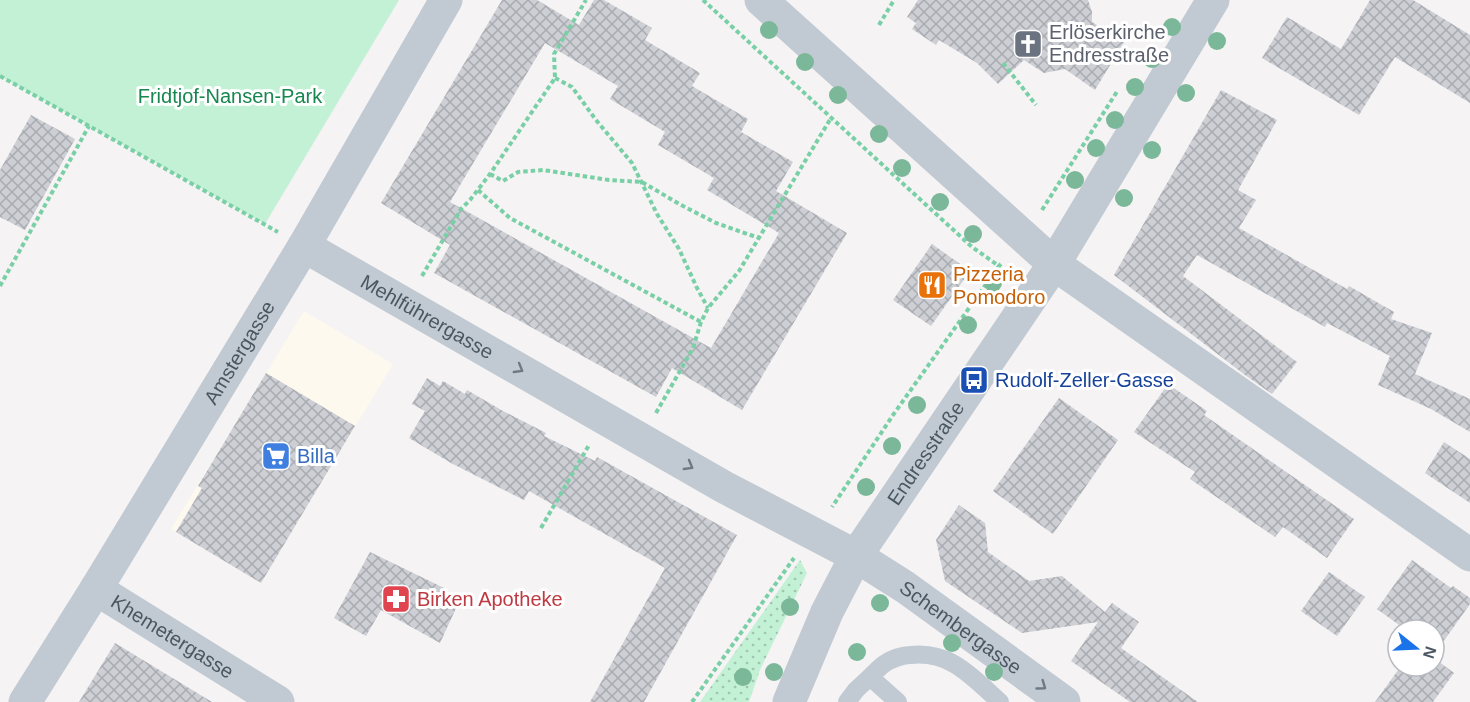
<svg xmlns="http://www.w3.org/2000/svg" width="1470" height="702" font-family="Helvetica,sans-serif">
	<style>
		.commercial { fill: #fdf9ef }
		.grass { fill: url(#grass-dots) }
		.park { fill: #c3f1d5 }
		.building { fill: url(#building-cross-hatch); fill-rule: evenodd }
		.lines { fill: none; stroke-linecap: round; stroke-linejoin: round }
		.path { stroke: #7ad0a6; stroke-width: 4; stroke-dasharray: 4.5 3; stroke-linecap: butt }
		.service { stroke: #c1cad2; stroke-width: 18 }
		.minor { stroke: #c1cad2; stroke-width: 33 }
		.tertiary { stroke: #c1cad2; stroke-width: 33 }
		.tree { fill: #7bb799 }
		.oneway { stroke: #6e7983 }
		.labels { text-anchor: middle; stroke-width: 6; stroke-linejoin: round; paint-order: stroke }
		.worship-label { font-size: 20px; fill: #5b616d; stroke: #fff; text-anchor: start }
		.park-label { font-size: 20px; fill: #17864f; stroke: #fff }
		.food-label { font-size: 20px; fill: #c56008; stroke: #fff; text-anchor: start }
		.street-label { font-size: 20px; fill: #4a5661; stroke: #fff }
		.transit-label { font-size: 20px; fill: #164399; stroke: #fff; text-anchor: start }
		.shop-label { font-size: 20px; fill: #366cbe; stroke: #fff; text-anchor: start }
		.health-label { font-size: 20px; fill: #be3a42; stroke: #fff; text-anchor: start }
	</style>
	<defs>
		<pattern id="grass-dots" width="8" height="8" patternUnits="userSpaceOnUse" patternTransform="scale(1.5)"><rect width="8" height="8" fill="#c3f1d5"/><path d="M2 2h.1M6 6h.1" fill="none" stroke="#a0c6b0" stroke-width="1.8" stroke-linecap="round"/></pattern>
		<pattern id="building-cross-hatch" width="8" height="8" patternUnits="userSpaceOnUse" patternTransform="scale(1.5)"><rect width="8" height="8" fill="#cdcfd5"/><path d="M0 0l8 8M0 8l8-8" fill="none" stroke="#a8abb0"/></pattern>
	</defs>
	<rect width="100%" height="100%" fill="#f5f3f3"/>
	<path class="commercial" d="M304,311L393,364L261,583L171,529Z"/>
	<path class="grass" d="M800,560L807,573L760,670L749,702H700Z"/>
	<path class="park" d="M0,0H399L265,224L0,76Z"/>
	<g class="building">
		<path d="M502,0H537L579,25L594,0H604L652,28L645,40L700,73L692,86L748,119L741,132L793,162L776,191L847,233L742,410L672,368L656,397L434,273L450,245L381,203ZM545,43L618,86L610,99L665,132L658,145L714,178L707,190L779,233L711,348L450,202Z"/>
		<path d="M918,0H1088L1092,12V22L1124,42L1095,90L1065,69L1044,73L1024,60L998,84L977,63L939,40L936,45L912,29L916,23L907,17Z"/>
		<path d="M1370,0H1413L1470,35V103L1395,57L1359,115L1262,58L1287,17L1341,49Z"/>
		<path d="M1221,90L1277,120L1238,190L1256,200L1239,228L1347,289L1349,286L1394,312L1391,319L1432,333L1415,374L1470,399V432L1431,409L1378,385L1390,356L1327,323L1325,327L1197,255L1183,276L1297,362L1272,394L1245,375L1114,275Z"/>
		<path d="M31,115L75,139L25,230L0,217V170Z"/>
		<path d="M932,244L970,271L931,326L893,300Z"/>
		<path d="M266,373L355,426L261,583L176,532L202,488L198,486Z"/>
		<path d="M427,378L440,386L443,381L465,394L467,390L503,411L546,433L544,436L595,461L597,457L737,535L644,702H590L665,568L529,491L524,500L451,463L409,438L425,411L412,404Z"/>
		<path d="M1168,384L1207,411L1204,415L1354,519L1327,558L1283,527L1275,537L1190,479L1195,472L1134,432Z"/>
		<path d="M1059,398L1118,440L1053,534L993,491Z"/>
		<path d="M1444,442L1470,459V503L1425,473Z"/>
		<path d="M959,505L985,523L988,552L1029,581L1062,576L1105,612L1112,603L1139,622L1121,648L1198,702H1130L1071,661L1098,622L1022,633L945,581L936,540Z"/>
		<path d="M370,552L444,588L440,595L458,604L440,643L381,610L366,636L334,618Z"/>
		<path d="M1412,560L1451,588L1453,586L1470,598V604L1436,652L1434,650V630H1406L1377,609Z"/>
		<path d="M1329,572L1365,597L1337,636L1301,611Z"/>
		<path d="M115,643L212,702H79Z"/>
		<path d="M1434,658L1454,673L1433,702H1375L1401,666H1434Z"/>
	</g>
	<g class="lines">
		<g class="path">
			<path d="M703,0L972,247L999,266L893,415L832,507"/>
			<path d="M879,25L894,0"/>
			<path d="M1003,63L1036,105"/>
			<path d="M0,76L278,232"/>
			<path d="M555,78L572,87L596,120L632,163L657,214L679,249L697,288L708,308"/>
			<path d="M490,174L503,181L518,172L543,170L609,180L642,182L681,205L716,223L759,238"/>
			<path d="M478,190L510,218L701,322"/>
			<path d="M1042,210L1118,90"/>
			<path d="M1001,264L999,266L1010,274"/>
			<path d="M422,276L461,209L470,200L490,174L555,78L554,54L586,0"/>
			<path d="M0,286L89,126"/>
			<path d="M656,413L693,348L701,322L708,308L739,271L831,118"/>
			<path d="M541,528L589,445"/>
			<path d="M692,702L794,558"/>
		</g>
		<g class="service">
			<path d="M870,677C874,673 879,668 884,664C891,659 902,655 911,655C951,651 972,677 1000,702"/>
			<path d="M847,702L856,690L870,677L898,702"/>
		</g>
		<g class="minor">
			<path id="s1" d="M304,246L724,487L856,556L905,587L1064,702"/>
			<path id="s2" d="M96,589L278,702"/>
			<path id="s3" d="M25,702L96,589L304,246L446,0"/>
		</g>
		<g class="tertiary">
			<path d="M761,0L1054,264L1470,555"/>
			<path id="s4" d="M789,702L827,612L856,556L1054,264L1213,0"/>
		</g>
	</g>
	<g class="tree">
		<circle cx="1172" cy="27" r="9"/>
		<circle cx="769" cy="30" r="9"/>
		<circle cx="1217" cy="41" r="9"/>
		<circle cx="1152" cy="59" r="9"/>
		<circle cx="805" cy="62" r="9"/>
		<circle cx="1135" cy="87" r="9"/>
		<circle cx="1186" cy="93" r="9"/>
		<circle cx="838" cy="95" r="9"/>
		<circle cx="1115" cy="120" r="9"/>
		<circle cx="879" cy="134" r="9"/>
		<circle cx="1096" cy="148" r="9"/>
		<circle cx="1152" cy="150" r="9"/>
		<circle cx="902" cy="168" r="9"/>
		<circle cx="1075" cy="180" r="9"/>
		<circle cx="1124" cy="198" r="9"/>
		<circle cx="940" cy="202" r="9"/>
		<circle cx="973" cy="234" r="9"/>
		<circle cx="993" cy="283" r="9"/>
		<circle cx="968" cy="325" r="9"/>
		<circle cx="917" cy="405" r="9"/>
		<circle cx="892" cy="446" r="9"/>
		<circle cx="866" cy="487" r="9"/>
		<circle cx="880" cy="603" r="9"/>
		<circle cx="790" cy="607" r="9"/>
		<circle cx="952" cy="643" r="9"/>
		<circle cx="857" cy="652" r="9"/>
		<circle cx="774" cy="672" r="9"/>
		<circle cx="994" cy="672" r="9"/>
		<circle cx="743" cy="677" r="9"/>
	</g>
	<defs><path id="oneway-chevron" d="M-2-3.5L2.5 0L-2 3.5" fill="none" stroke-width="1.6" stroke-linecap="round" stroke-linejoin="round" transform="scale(1.5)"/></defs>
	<g class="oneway">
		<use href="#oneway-chevron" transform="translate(519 369) rotate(30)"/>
		<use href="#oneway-chevron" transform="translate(689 466) rotate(30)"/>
		<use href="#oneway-chevron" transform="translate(1042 686) rotate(36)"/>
	</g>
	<defs>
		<g id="church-square" transform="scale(1.5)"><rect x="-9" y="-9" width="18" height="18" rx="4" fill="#6b7280" stroke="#fff"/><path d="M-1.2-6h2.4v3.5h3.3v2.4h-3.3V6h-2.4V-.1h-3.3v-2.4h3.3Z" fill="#fff"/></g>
		<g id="restaurant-square" transform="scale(1.5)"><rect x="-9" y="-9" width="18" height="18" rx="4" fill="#e8710a" stroke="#fff"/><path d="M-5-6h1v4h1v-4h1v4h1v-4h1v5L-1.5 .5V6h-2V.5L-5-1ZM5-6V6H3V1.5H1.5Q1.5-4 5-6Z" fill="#fff"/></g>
		<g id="bus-square" transform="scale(1.5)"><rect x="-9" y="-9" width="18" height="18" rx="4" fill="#1a4fb4" stroke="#fff"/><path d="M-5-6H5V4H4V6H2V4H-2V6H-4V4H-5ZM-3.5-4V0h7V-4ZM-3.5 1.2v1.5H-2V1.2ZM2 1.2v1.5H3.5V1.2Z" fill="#fff"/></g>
		<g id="supermarket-square" transform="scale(1.5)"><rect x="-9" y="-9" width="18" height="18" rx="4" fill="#3f7fe0" stroke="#fff"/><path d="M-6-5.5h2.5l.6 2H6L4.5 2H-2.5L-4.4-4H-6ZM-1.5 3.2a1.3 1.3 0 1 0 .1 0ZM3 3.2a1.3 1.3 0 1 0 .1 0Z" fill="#fff"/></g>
		<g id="pharmacy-square" transform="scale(1.5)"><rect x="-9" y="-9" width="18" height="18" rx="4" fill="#e0444e" stroke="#fff"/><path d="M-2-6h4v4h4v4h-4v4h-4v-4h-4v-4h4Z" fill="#fff"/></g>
	</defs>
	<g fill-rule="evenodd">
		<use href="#church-square" x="1028" y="44"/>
		<use href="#restaurant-square" x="932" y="285"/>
		<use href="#bus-square" x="974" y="380"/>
		<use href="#supermarket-square" x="276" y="456"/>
		<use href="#pharmacy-square" x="396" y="599"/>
	</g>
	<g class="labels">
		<g class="worship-label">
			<text x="1049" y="39">Erlöserkirche<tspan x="1049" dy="23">Endresstraße</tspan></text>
		</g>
		<g class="park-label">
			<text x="230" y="103">Fridtjof-Nansen-Park</text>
		</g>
		<g class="food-label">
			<text x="953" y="281">Pizzeria<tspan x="953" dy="23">Pomodoro</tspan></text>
		</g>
		<g class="street-label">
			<text dy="7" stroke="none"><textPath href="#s1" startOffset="142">Mehlführergasse</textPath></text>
			<text dy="7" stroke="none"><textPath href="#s3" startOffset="410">Amstergasse</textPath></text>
			<text dy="7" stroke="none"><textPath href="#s4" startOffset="285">Endresstraße</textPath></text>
			<text dy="7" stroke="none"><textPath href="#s1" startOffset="760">Schembergasse</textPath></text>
			<text dy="7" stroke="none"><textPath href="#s2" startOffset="90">Khemetergasse</textPath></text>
		</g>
		<g class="transit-label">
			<text x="995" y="387">Rudolf-Zeller-Gasse</text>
		</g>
		<g class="shop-label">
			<text x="297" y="463">Billa</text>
		</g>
		<g class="health-label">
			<text x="417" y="606">Birken Apotheke</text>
		</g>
	</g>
	<g transform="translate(1416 648) rotate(108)"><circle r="28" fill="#ffffff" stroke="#b7bbc0" stroke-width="1.5"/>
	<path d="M0-4.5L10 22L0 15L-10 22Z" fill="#1a73e8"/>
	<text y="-9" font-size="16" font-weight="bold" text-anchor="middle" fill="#4a5661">N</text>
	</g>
</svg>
